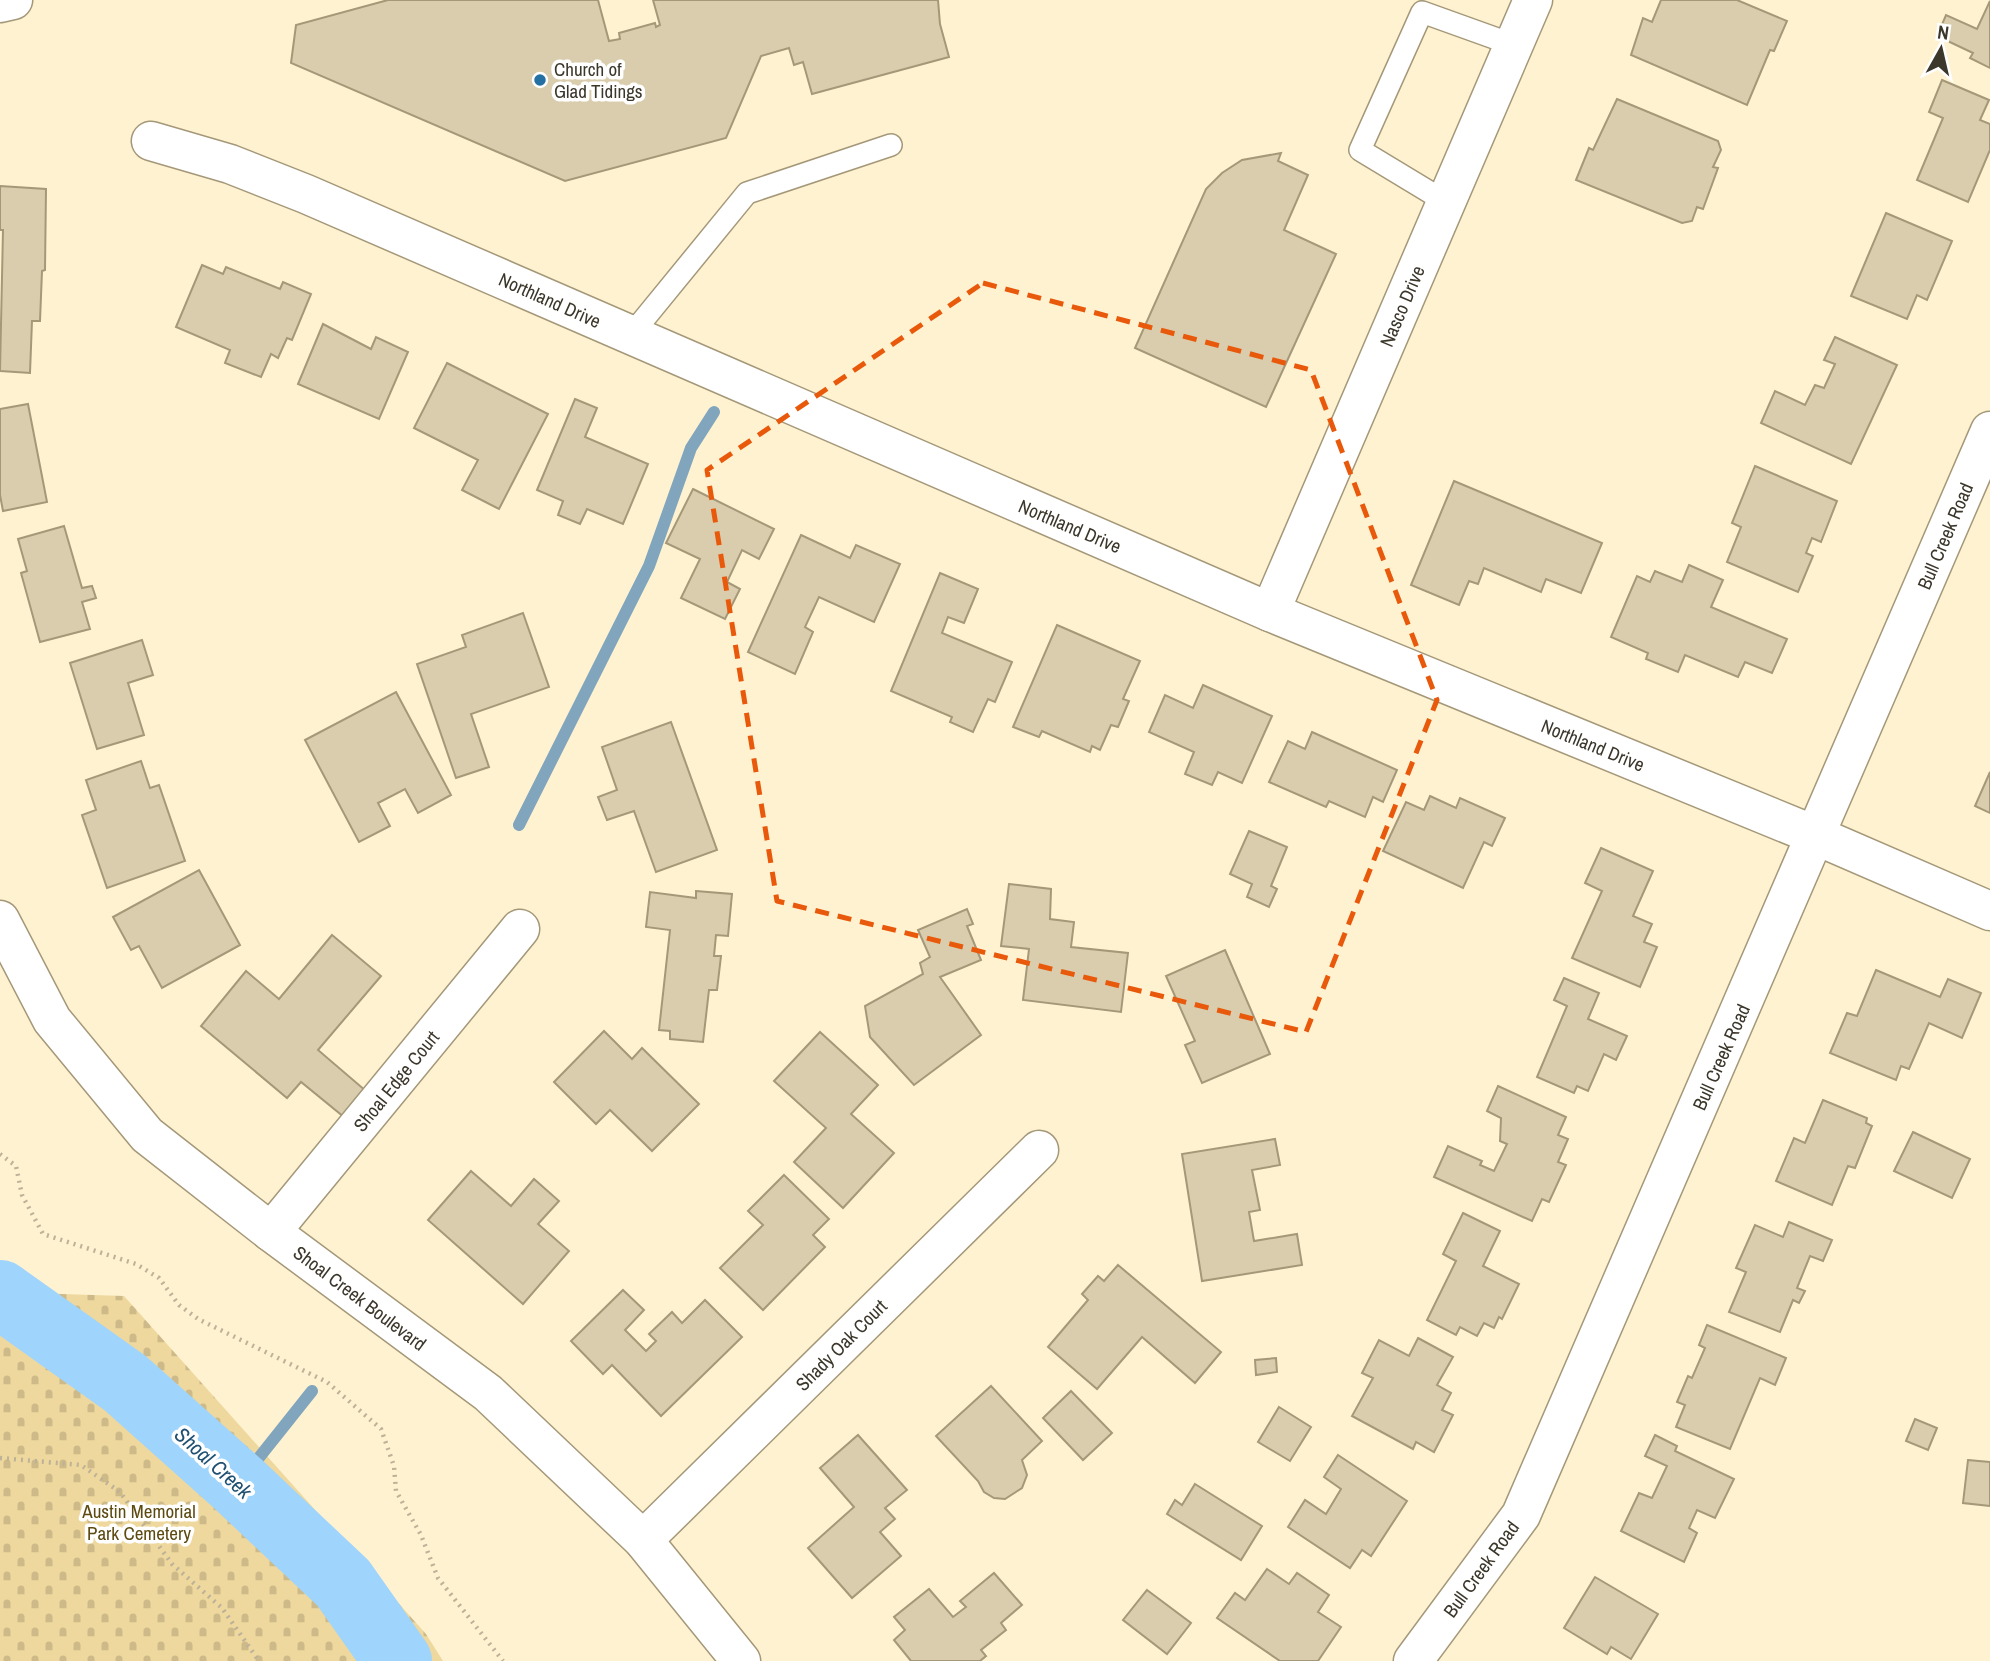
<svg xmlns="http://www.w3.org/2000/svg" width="1990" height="1661" font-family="'Archivo Narrow',sans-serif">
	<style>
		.cemetery { fill: url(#cemetery-stones) }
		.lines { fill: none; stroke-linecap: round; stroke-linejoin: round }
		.stream { stroke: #81a5bd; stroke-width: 12 }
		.river { stroke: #9fd4fc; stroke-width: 68 }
		.building { fill: #d9cdad; stroke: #a49879; stroke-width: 2 }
		.lane-casing { stroke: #a49879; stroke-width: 24 }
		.street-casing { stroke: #a49879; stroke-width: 41 }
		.secondary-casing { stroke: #a49879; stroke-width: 41 }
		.primary-casing { stroke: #a49879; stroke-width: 41 }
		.path { stroke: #bdb298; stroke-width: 4.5; stroke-dasharray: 2 5; stroke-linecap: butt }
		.lane { stroke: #fff; stroke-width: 21 }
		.street { stroke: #fff; stroke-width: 38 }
		.secondary { stroke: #fff; stroke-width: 38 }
		.primary { stroke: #fff; stroke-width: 38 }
		.marked { fill: none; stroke: #e8590c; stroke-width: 5; stroke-dasharray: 14 9; stroke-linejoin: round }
		.poi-dot { fill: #2470a3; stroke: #fff; stroke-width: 2.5 }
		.labels { text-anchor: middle; stroke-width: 7; stroke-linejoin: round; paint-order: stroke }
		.poi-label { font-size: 19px; fill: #3c372b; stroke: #fff; text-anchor: start }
		.street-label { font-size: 19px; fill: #3c372b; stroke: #fff }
		.park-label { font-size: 19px; fill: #5d4a10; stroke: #fff }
		.water-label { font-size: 21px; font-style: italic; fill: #205072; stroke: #fff }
	</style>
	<defs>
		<pattern id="cemetery-stones" width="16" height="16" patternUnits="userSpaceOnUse" patternTransform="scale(1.75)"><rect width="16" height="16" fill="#eed89e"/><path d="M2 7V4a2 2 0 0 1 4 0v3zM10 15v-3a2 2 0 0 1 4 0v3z" fill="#cdba88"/></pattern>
	</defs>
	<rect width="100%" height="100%" fill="#fff2d1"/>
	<path class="cemetery" d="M0,1292L124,1296L426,1634L443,1661H0Z"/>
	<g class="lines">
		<g class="stream">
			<path d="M519,825L649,566L691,448L714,412"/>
			<path d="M238,1484L312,1391"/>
		</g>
		<path class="river" d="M0,1294L125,1383L238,1484L343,1583L398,1661"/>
	</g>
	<g class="building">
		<path d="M388,0H598L609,41L620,39L619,33L655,23L656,27L660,25L653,0H938L940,24L949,57L812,94L803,62L794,65L789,48L761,56L726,138L565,181L291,63L296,25Z"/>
		<path d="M1661,0H1737L1787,21L1774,51L1770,50L1747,105L1631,55L1643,18L1652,22Z"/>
		<path d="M1990,1V68L1970,58L1973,53L1937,36L1946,15L1977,29Z"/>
		<path d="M1942,80L1989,100L1980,120L1990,124V150L1968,202L1917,180L1943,118L1929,112Z"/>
		<path d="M1617,99L1718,141L1721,150L1713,167L1718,168L1703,209L1697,207L1692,221L1682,223L1576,180L1589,148L1593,150Z"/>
		<path d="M1281,153L1278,161L1308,175L1284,230L1336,254L1266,407L1135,348L1206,189L1222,173L1242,160Z"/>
		<path d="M0,186L46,189L45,270L42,271L40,321H32L30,373L0,371L3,230H0Z"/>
		<path d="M1886,213L1952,241L1927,300L1917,295L1907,319L1851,296Z"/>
		<path d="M202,265L223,274L226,267L280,289L283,282L311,294L292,340L287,338L278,358L271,354L261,377L225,363L230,350L176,327Z"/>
		<path d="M323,324L371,349L376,337L408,352L379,419L298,384Z"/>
		<path d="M1835,337L1897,365L1851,464L1761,423L1775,391L1805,405L1815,385L1824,388L1835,364L1824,360Z"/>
		<path d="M447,363L548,414L499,509L462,490L478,460L414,428Z"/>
		<path d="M575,399L597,408L585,437L648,464L623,524L587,509L580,524L558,515L563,501L537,490Z"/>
		<path d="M28,404L47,502L3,511L0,495V409Z"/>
		<path d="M1755,466L1837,501L1821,542L1812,538L1806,553L1813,556L1798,592L1727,562L1741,527L1732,523Z"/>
		<path d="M1454,481L1602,543L1581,593L1546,579L1541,592L1484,568L1478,584L1469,581L1459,605L1411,585Z"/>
		<path d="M693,489L774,529L759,559L742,550L727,582L740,589L725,619L681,598L700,559L666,543Z"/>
		<path d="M64,526L82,588L92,586L96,598L82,602L90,629L40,642L21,573L27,571L18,539Z"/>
		<path d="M801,535L850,558L856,545L900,564L874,622L819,597L805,627L813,632L795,674L748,652Z"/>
		<path d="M1689,565L1723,580L1711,607L1787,639L1772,673L1745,662L1738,677L1685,655L1678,672L1646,659L1648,653L1611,637L1637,576L1650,582L1655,571L1682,582Z"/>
		<path d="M940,573L978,589L964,623L948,617L942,633L1012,662L995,702L988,699L973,732L950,722L952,717L891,691Z"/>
		<path d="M523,613L549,687L471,714L489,767L456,778L417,664L466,647L462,635Z"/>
		<path d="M1057,625L1140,661L1123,699L1129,701L1118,727L1111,725L1100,750L1092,746L1090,752L1042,731L1039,737L1013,727Z"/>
		<path d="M142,640L153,675L128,683L144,735L97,749L70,663Z"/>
		<path d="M1203,685L1272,716L1242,783L1218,772L1212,785L1185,774L1194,752L1149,732L1165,695L1193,708Z"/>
		<path d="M396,692L451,795L418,813L405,789L378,803L390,826L359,842L305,740Z"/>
		<path d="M671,722L717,850L656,872L634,811L607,820L598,797L617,790L602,747Z"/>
		<path d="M1312,732L1397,770L1383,802L1373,797L1365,817L1329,801L1326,807L1269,782L1288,741L1305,749Z"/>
		<path d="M141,761L150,788L159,785L185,861L107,888L82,815L96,810L86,780Z"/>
		<path d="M1990,772V813L1975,806Z"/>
		<path d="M1430,796L1456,808L1460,798L1505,818L1492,846L1484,842L1463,888L1383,851L1406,802L1424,810Z"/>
		<path d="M1249,831L1287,847L1271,886L1277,889L1269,907L1247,897L1252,884L1230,874Z"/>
		<path d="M1601,848L1653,871L1633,916L1652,924L1644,942L1657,947L1640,987L1572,958L1602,891L1585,883Z"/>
		<path d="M199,870L240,945L162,988L139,946L131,950L113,917Z"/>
		<path d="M1009,884L1051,889L1050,919L1074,922L1071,947L1128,953L1121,1012L1023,1000L1029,949L1001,946Z"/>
		<path d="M696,891L732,894L728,936L716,935L714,956H721L717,990H709L703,1042L670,1039V1031L659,1030L670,930L646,927L650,892L696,898Z"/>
		<path d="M967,909L973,924L967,926L981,960L940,977L981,1035L914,1085L870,1037L865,1006L923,974L920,963L930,957L918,930Z"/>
		<path d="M332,935L381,976L318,1050L366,1091L344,1117L301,1082L287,1098L201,1026L246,971L279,999Z"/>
		<path d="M1225,950L1270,1054L1202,1083L1185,1045L1195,1041L1166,976Z"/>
		<path d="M1876,970L1940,997L1948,979L1981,993L1962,1038L1929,1023L1909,1069L1901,1066L1896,1080L1830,1053L1847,1013L1857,1016Z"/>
		<path d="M1564,978L1599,993L1588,1019L1627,1036L1616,1060L1604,1054L1588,1091L1577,1086L1574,1093L1537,1077L1567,1006L1554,1000Z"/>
		<path d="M604,1031L632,1059L642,1048L699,1104L652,1151L610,1110L596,1124L554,1082Z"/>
		<path d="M820,1032L878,1085L851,1114L894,1153L843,1208L794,1162L826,1128L774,1081Z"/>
		<path d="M1498,1086L1566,1117L1558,1135L1568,1139L1558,1162L1566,1165L1549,1202L1542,1199L1532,1221L1434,1177L1448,1146L1482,1161L1480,1165L1494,1171L1507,1144L1500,1141L1501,1118L1487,1111Z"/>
		<path d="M1823,1100L1867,1118L1866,1123L1872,1126L1855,1168L1848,1166L1832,1205L1776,1181L1794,1138L1805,1143Z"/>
		<path d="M1913,1132L1970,1159L1952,1198L1894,1171Z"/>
		<path d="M1275,1139L1280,1165L1252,1170L1260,1210L1249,1212L1254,1241L1297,1234L1302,1265L1202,1281L1182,1154Z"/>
		<path d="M471,1171L511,1206L534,1179L559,1201L538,1224L569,1251L523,1304L428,1220Z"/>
		<path d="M784,1175L829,1219L813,1235L825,1247L763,1310L720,1268L763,1225L748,1211Z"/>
		<path d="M1463,1213L1500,1231L1483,1266L1519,1284L1502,1319L1499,1317L1494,1328L1484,1323L1477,1336L1460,1327L1456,1335L1427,1320L1456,1261L1443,1254Z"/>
		<path d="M1789,1222L1832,1240L1823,1261L1810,1256L1797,1288L1805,1291L1799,1303L1793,1300L1780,1332L1729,1312L1746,1272L1736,1268L1755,1225L1783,1237Z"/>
		<path d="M1118,1265L1221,1352L1195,1383L1142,1337L1097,1389L1048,1347L1088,1300L1082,1294L1098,1276L1104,1281Z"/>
		<path d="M623,1290L644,1310L625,1330L646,1351L656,1341L649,1334L672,1312L682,1323L705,1300L742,1337L661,1416L612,1365L603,1374L571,1341Z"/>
		<path d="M1707,1325L1786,1358L1775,1385L1760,1378L1730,1449L1676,1427L1685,1405L1677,1402L1688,1376L1692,1378L1705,1348L1699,1345Z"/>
		<path d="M1418,1338L1453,1357L1437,1385L1451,1393L1442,1410L1453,1415L1434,1452L1416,1442L1413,1449L1352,1416L1373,1378L1362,1373L1379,1340L1409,1356Z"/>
		<path d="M1276,1358L1277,1372L1256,1375L1255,1360Z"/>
		<path d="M991,1386L1042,1441L1022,1460L1027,1475L1022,1488L1005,1499L994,1498L984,1492L978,1481L936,1436Z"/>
		<path d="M1071,1391L1112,1433L1083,1460L1043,1418Z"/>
		<path d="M1279,1407L1311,1427L1290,1461L1258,1442Z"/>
		<path d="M1915,1419L1937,1428L1928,1450L1906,1441Z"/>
		<path d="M858,1435L907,1490L885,1508L895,1519L880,1532L901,1556L852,1598L808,1548L854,1507L820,1468Z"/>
		<path d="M1655,1435L1677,1446L1675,1451L1734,1479L1715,1518L1697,1510L1689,1528L1697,1533L1684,1562L1621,1531L1639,1493L1652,1498L1667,1466L1645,1456Z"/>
		<path d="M1338,1455L1407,1501L1371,1556L1362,1550L1350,1568L1288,1527L1305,1500L1326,1514L1341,1489L1324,1477Z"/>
		<path d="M1968,1460L1990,1462V1506L1963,1503Z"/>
		<path d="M1195,1484L1262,1526L1241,1560L1167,1514L1175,1500L1182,1505Z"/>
		<path d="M1267,1569L1289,1584L1297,1573L1329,1595L1318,1612L1341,1627L1318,1661H1280L1217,1618L1235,1593L1245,1600Z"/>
		<path d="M994,1573L1022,1605L1001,1623L1006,1630L981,1650L986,1656L980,1661H911L894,1640L905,1630L894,1617L929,1589L953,1617L966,1607L960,1601Z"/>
		<path d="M1595,1577L1658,1614L1631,1659L1611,1647L1607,1654L1564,1628Z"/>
		<path d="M1147,1590L1191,1623L1167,1654L1123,1620Z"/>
	</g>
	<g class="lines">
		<g class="lane-casing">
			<g id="lane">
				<path d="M1446,202L1360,150L1422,12L1514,45"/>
				<path d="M631,335L747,193L891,145"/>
			</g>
		</g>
		<g class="street-casing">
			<g id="street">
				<path d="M151,141L230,164L306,194L1270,612L1817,836L1990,911"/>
				<path d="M1270,612L1533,0"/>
				<path d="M271,1232L520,929"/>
				<path d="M643,1540L1039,1150"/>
				<path d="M1413,1661L1521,1515L1990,431"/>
			</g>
		</g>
		<g class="secondary-casing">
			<path id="secondary" d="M0,920L52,1020L147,1135L271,1232L488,1393L643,1540L741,1661"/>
		</g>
		<g class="primary-casing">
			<path id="primary" d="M0,3L13,0"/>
		</g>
		<g class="path">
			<path d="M0,1154L16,1166L22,1195L43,1234L136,1264L159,1278L179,1305L198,1319L327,1382L381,1429L394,1466L396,1491L421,1535L438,1578L503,1661"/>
			<path d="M0,1458L81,1465L120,1492L172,1564L222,1608L259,1661"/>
		</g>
		<use href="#lane" class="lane"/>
		<use href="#street" class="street"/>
		<use href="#secondary" class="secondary"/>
		<use href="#primary" class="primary"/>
	</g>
	<path class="marked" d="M983,283L1311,370L1437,700L1306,1032L777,901L707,470Z"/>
	<circle class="poi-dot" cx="540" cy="80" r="7"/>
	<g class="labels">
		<g class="poi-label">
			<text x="554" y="76">Church of<tspan x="554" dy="22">Glad Tidings</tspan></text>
		</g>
		<g class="street-label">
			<text transform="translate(550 300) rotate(24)" y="7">Northland Drive</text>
			<text transform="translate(1402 306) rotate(-67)" y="7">Nasco Drive</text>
			<text transform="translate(1070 526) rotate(23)" y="7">Northland Drive</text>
			<text transform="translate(1945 536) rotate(-67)" y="7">Bull Creek Road</text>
			<text transform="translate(1593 745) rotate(22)" y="7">Northland Drive</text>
			<text transform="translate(1721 1057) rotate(-66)" y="7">Bull Creek Road</text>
			<text transform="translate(396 1081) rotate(-51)" y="7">Shoal Edge Court</text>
			<text transform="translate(360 1298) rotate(37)" y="7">Shoal Creek Boulevard</text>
			<text transform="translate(841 1345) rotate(-45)" y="7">Shady Oak Court</text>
			<text transform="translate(1481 1569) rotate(-54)" y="7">Bull Creek Road</text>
		</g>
		<g class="park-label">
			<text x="139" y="1518">Austin Memorial<tspan x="139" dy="22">Park Cemetery</tspan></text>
		</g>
		<g class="water-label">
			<text transform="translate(213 1463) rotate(42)" y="7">Shoal Creek</text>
		</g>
	</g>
	<g transform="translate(1941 49) rotate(8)" stroke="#ffffff" stroke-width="5" paint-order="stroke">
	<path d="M0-5L12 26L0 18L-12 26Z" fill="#3c372b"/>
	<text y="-10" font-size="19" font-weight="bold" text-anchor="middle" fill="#3c372b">N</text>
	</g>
</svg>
